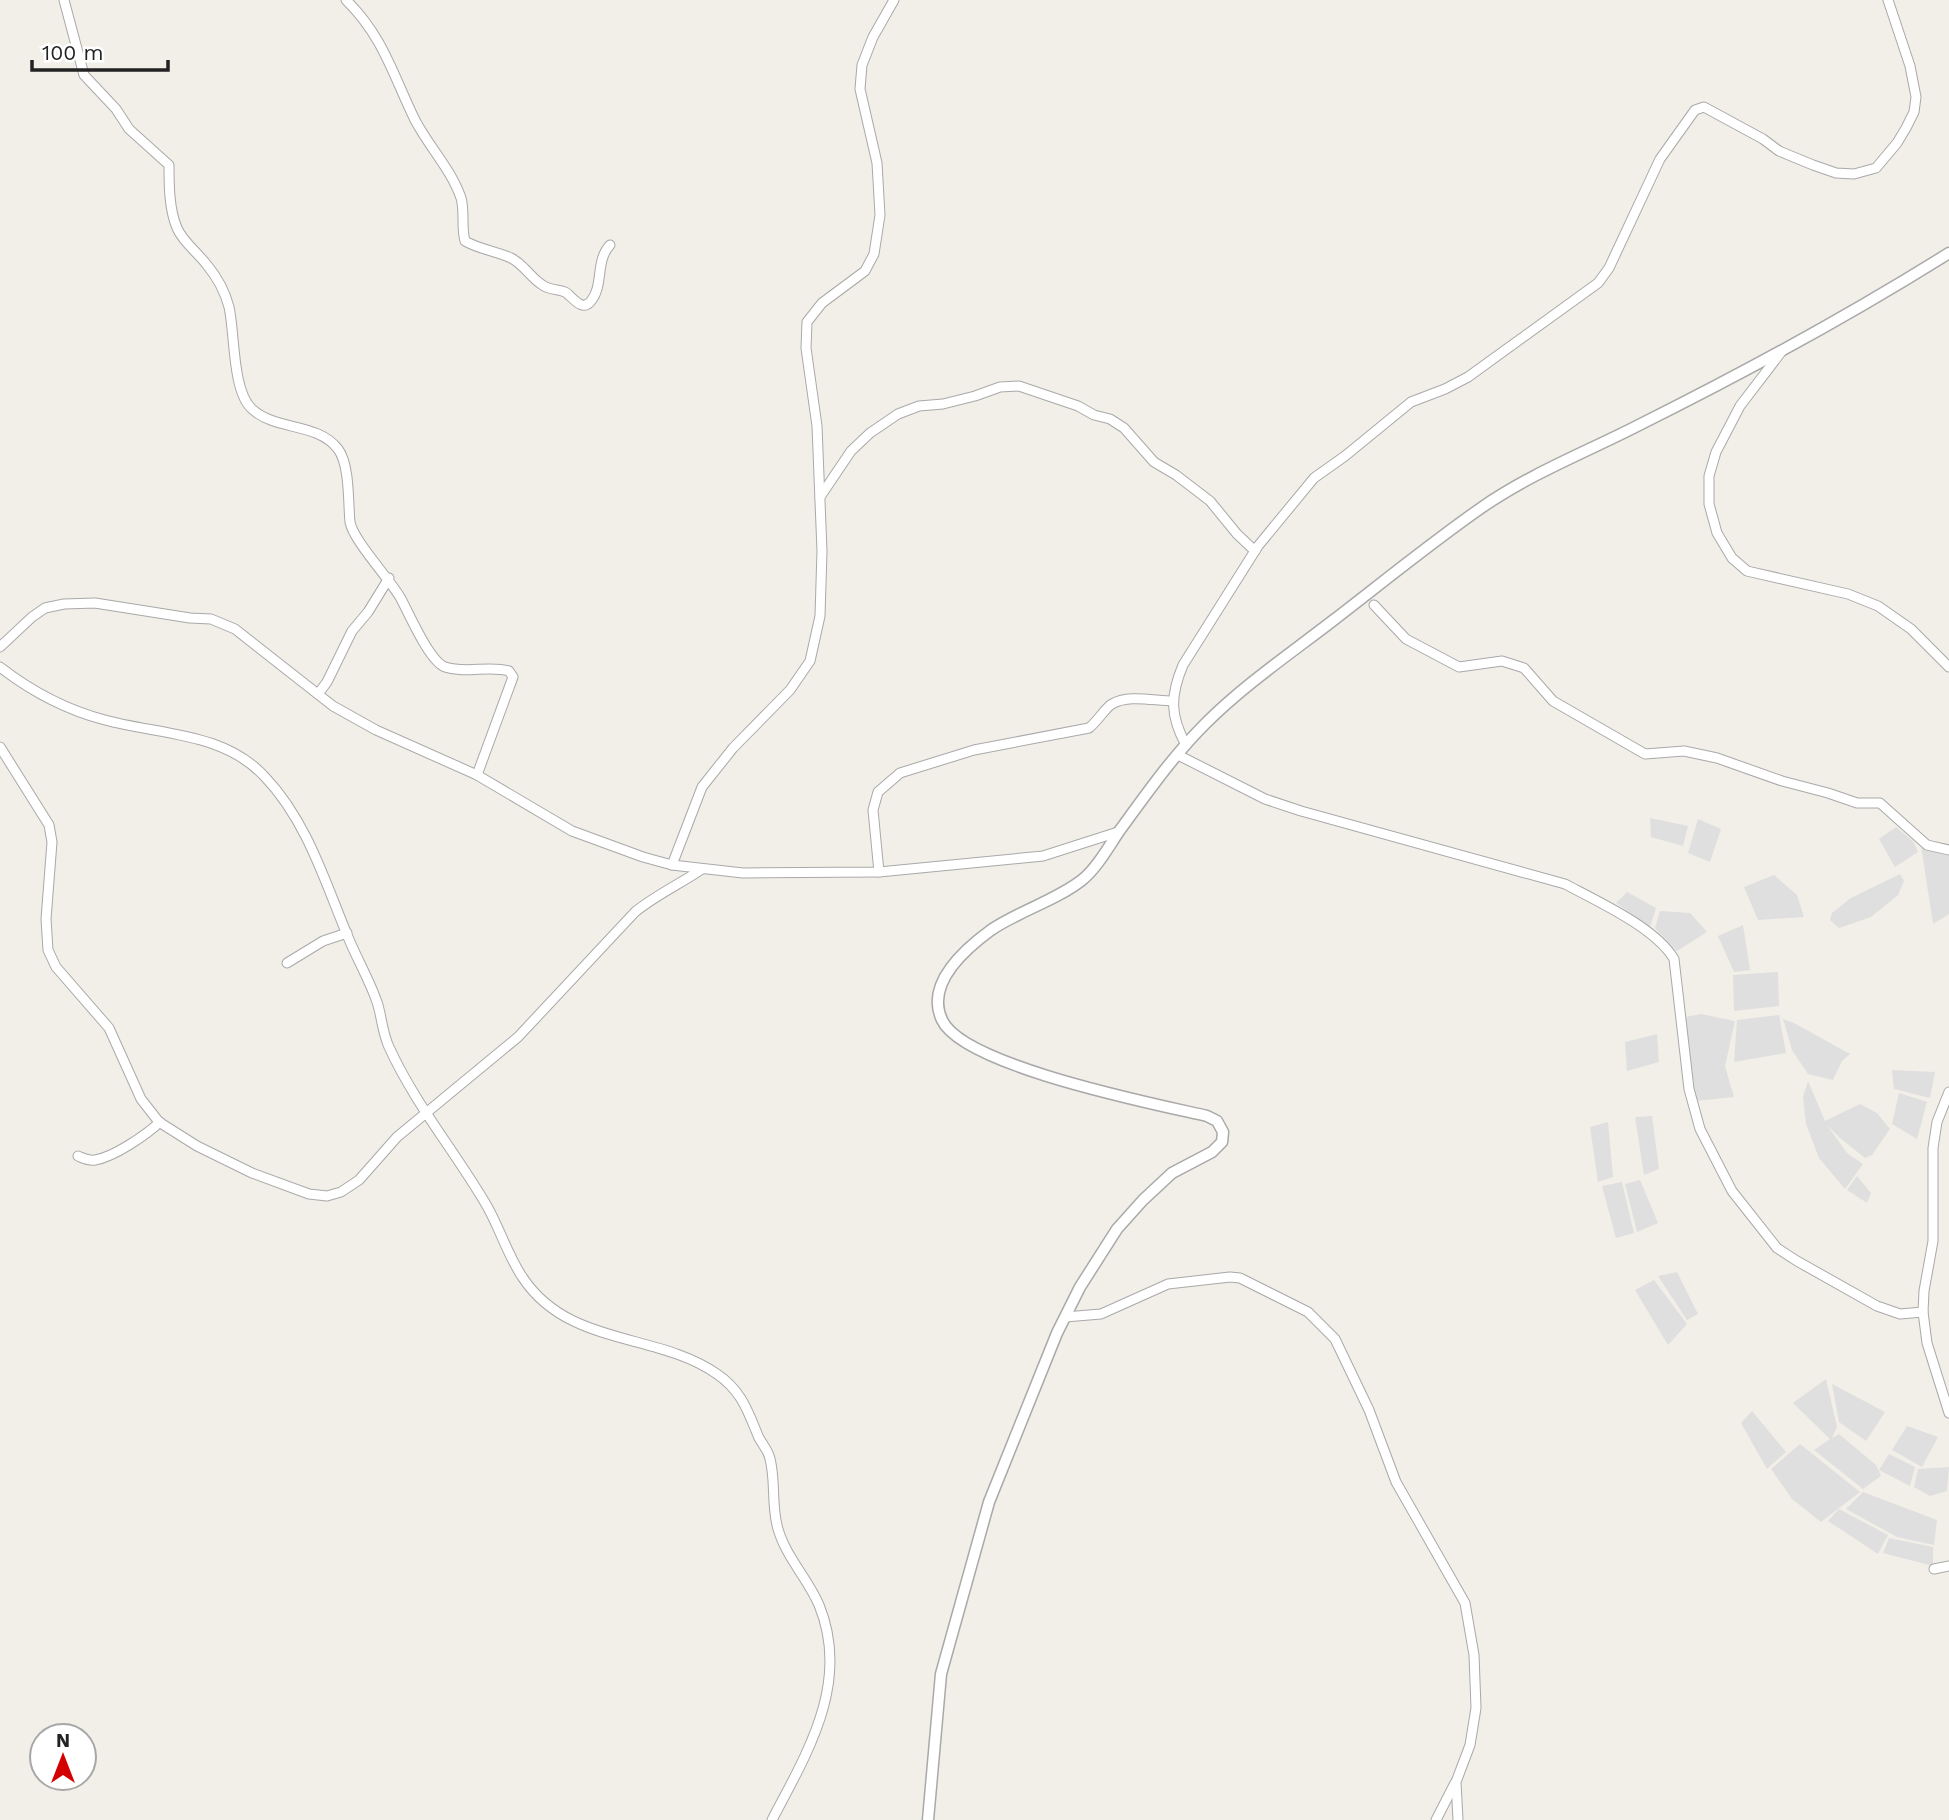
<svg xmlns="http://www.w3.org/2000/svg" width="1949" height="1820" font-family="'Work Sans',sans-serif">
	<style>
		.residential { fill: #e0dfdf }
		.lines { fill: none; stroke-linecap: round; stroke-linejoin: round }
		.minor-casing { stroke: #a9a9a9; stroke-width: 11 }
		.tertiary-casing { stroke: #a9a9a9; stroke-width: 13 }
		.minor { stroke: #fff; stroke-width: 9 }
		.tertiary { stroke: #fff; stroke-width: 10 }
	</style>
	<rect width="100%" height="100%" fill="#f2efe9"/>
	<g class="residential">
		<path d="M1650,818L1688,826L1683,846L1651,837Z"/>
		<path d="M1698,819L1721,829L1710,862L1688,853Z"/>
		<path d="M1896,827L1913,841L1918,852L1895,867L1879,839Z"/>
		<path d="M1921,846L1949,854V914L1933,924Z"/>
		<path d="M1900,874L1904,881L1898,895L1871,917L1839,928L1830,920L1832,913L1851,898Z"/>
		<path d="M1774,875L1797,895L1804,917L1758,920L1744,887Z"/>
		<path d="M1627,892L1656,908L1650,927L1616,903Z"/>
		<path d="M1660,911L1690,913L1707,932L1677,951L1655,928Z"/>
		<path d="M1743,925L1750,970L1734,972L1718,936Z"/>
		<path d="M1778,972L1779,1006L1734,1011L1733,975Z"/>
		<path d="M1701,1014L1735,1021L1725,1066L1734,1097L1696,1101L1685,1017Z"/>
		<path d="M1779,1015L1786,1053L1734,1062L1737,1020Z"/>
		<path d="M1783,1019L1794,1023L1850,1054L1842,1061L1833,1080L1808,1074L1792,1050Z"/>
		<path d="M1657,1034L1659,1062L1627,1071L1625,1042Z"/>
		<path d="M1892,1070L1935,1072L1930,1098L1894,1089Z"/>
		<path d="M1808,1081L1825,1121L1860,1104L1877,1113L1890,1129L1872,1155L1865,1158L1840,1138L1827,1125L1847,1153L1863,1164L1845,1189L1819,1158L1806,1124L1803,1097Z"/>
		<path d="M1899,1093L1927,1102L1917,1139L1892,1124Z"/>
		<path d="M1652,1116L1659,1169L1644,1175L1635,1117Z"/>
		<path d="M1608,1122L1613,1177L1598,1182L1590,1127Z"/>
		<path d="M1857,1176L1871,1193L1867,1203L1847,1190Z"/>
		<path d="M1640,1180L1658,1223L1637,1232L1625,1184Z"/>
		<path d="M1622,1182L1634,1233L1616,1238L1602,1186Z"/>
		<path d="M1677,1272L1698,1314L1687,1320L1658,1276Z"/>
		<path d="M1654,1280L1687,1324L1668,1345L1635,1290Z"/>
		<path d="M1826,1379L1837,1427L1832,1438L1839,1434L1876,1465L1881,1476L1863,1489L1814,1450L1830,1439L1793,1403Z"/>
		<path d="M1832,1384L1885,1412L1866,1441L1839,1422Z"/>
		<path d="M1752,1411L1786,1452L1767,1469L1741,1423Z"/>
		<path d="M1907,1426L1938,1437L1922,1467L1892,1450Z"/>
		<path d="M1800,1444L1860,1492L1821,1522L1792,1499L1771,1469Z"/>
		<path d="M1889,1454L1915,1467L1910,1486L1879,1470Z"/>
		<path d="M1949,1467L1947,1491L1930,1496L1914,1487L1918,1469Z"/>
		<path d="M1863,1492L1937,1520L1934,1545L1897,1537L1846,1509Z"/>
		<path d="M1839,1509L1888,1535L1878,1554L1828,1521Z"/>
		<path d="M1889,1538L1933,1547V1566L1883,1553Z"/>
	</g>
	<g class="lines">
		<g class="minor-casing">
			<g id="minor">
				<path d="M64,0L84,75L116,109L129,129L169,165C169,185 169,209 177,228C183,242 198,253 207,265C217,277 225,292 229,307C235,333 232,391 252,409C276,431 317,422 338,449C350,465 348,503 350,522C353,540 388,577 400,597C409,613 429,661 445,667C466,674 489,665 509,671L513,677L477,775"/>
				<path d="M346,0C383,36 393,75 415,120C429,147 451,169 461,198C465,212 461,227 465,241C478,249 496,251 511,258C525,265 531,279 544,286C550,290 558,289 565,292C572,296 582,313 591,301C604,285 595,261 610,245"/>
				<path d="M1782,351L1740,406L1716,452L1709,476V504L1717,533L1732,558L1747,571L1848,594L1878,606L1911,629L1949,667"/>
				<path d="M820,497L851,451L870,433L898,414L919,406L943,404L975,396L1000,387L1019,386L1078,406L1094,415L1110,419L1124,428L1154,462L1176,475L1210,501L1237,534L1255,551"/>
				<path d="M1374,605L1406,639L1459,667L1502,661L1524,668L1553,701L1645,754L1684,751L1717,758L1782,781L1828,793L1857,803H1880L1927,845L1949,850"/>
				<path d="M0,647L32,617L45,608L64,604L95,603L190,618L211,619L235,629L333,706L376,730L477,775L572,831L643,857L672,865L743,873L879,872L1043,856L1118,832"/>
				<path d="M0,667C31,691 67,710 105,720C160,735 224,732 265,777C307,821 325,882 348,937C357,959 369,979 377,1002C382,1017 382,1032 389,1047C414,1102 453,1149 484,1201C499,1225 507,1255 523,1278C569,1347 657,1332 717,1374C742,1391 748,1412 759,1438C763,1445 769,1452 770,1459C776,1482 771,1506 778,1529C786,1557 808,1579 819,1605C851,1683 807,1753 772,1820"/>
				<path d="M318,694L327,682L352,631L368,612L389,578"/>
				<path d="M1186,745C1170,716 1170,696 1183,665L1258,546L1314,478L1345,456L1411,402L1445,389L1468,377L1598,283L1609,268L1660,159L1695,110L1704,107L1763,139L1779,151L1813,165L1836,173L1854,174L1876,168L1897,143L1906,128L1914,112L1916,97L1910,66L1888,0"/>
				<path d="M0,747L49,825L52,842L46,919L48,950L56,967L109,1028L141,1099L159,1122L197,1146L252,1173L309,1194L327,1196L341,1192L359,1180L397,1137L518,1037L635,912C656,895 680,884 702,869"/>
				<path d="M1178,755L1265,799L1301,811L1565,884C1597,901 1656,928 1674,959L1689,1089L1700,1129L1732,1191L1777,1248L1797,1261L1877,1306L1900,1314L1923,1312"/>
				<path d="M672,865L702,787L733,748L790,690L810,661L820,616L822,551L817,426L806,348L807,322L822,303L865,271L874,254L880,215L877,163L860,89L862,65L873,37L894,0"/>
				<path d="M879,872L873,810L878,792L900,773L974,750L1089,728C1097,722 1106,707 1112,704C1128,694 1155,701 1173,701"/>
				<path d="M287,963L323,941L347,933"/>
				<path d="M1949,1092L1937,1122L1933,1148V1241L1924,1291L1923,1312L1927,1343L1949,1413"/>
				<path d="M78,1156C83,1158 88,1161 95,1160C114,1157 146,1135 160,1122"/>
				<path d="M1065,1317L1101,1314L1168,1284L1230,1277L1240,1278L1308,1312L1335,1339L1369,1410L1396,1482L1465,1603L1474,1655L1476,1708L1470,1745L1456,1782L1458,1820"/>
				<path d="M1934,1569L1949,1566"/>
				<path d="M1436,1820L1455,1783"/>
			</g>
		</g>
		<g class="tertiary-casing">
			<path id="tertiary" d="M928,1820L941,1674L989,1502L1057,1333L1080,1287L1117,1229L1143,1200L1172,1173L1212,1152L1222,1142L1223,1132L1217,1121L1207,1116C1155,1104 963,1066 942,1020C925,984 965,949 991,930C1019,911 1055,901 1082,880C1097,868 1109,846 1120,830C1147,793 1173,756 1205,724C1244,685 1291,653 1335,619C1383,582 1431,543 1481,508C1531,473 1589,451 1643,423C1747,371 1850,315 1949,253"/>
		</g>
		<use href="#minor" class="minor"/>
		<use href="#tertiary" class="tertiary"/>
	</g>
	<g transform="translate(63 1757)"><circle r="33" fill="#ffffff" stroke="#a7a7a7" stroke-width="2"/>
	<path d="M0-5L12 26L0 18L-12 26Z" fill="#d40000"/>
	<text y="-10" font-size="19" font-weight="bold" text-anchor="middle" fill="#222222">N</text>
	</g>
	<path d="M32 60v10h136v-10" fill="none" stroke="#222222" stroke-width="3.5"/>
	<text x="42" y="60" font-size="21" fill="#222222" stroke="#ffffff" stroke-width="5" paint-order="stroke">100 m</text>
</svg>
